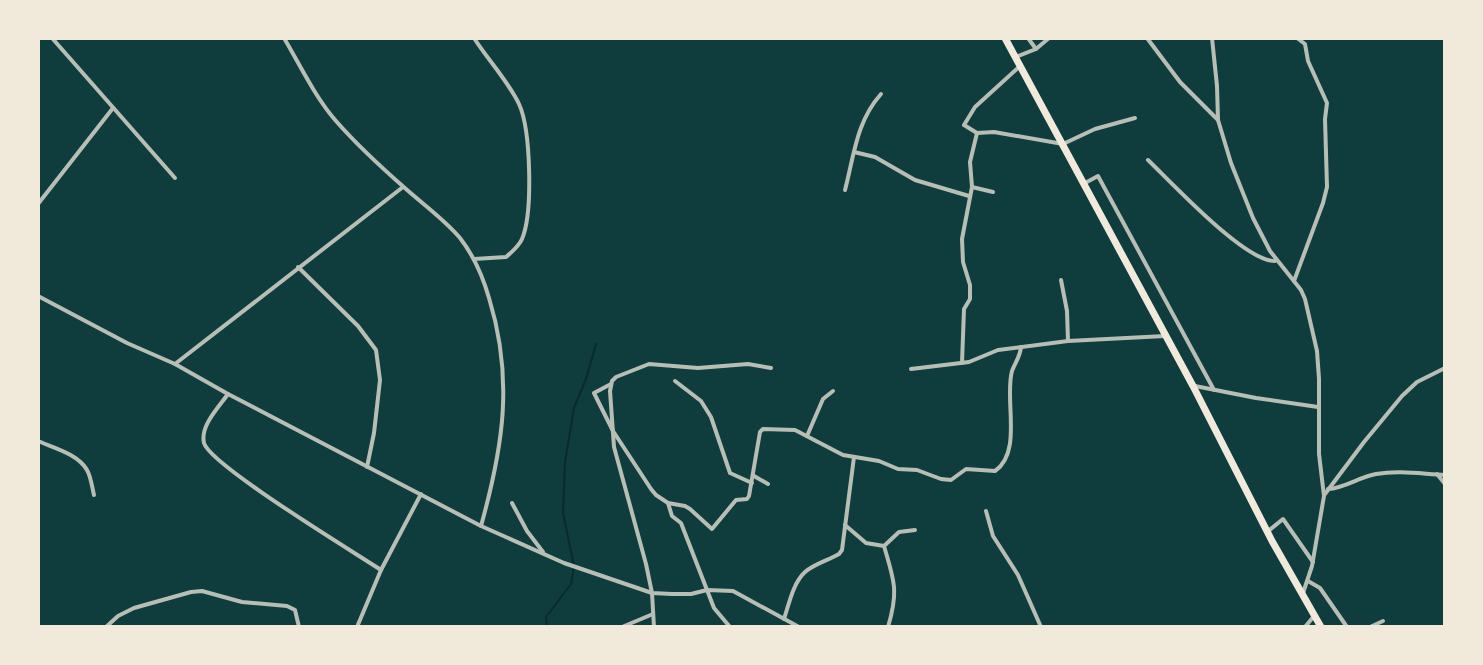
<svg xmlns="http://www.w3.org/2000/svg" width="1483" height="665" font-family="Karla,sans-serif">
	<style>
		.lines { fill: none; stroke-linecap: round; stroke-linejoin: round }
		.stream { stroke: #0a2a2b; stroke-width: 2 }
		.minor { stroke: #b8beb3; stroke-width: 4 }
		.trunk { stroke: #f1e9da; stroke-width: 7 }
	</style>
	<rect width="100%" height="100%" fill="#0f3d3e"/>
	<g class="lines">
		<path class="stream" d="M547,627L546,617L571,584L574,566L563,513L565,462L574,408L586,379L596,344"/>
		<g class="minor">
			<path d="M52,38L175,178"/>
			<path d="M284,38C300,65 315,97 336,121C357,145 382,168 406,189C424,205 445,220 460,238C474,256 483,277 489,298C514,379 503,447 481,526"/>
			<path d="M474,38C488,60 508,81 519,104C531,130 533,213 522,239C519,246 512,252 506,257L474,259"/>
			<path d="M1028,38L1036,49"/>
			<path d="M1147,38L1180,82L1218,120"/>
			<path d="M1212,38L1217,86L1218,120L1231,163L1253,218L1270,251L1301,290L1305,299L1317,351L1319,379V454L1324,496L1312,566L1303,593"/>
			<path d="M1016,57L1036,49L1049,38"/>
			<path d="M1019,67L975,107L964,125L977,133L994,132L1063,144L1095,129L1135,118"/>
			<path d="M977,133L970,162L972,187L993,192"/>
			<path d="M854,152L875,157L915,180L969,196"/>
			<path d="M1148,160C1172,183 1245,262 1275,261"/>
			<path d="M1085,183L1098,176L1214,390"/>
			<path d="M845,190C854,156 856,122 881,94"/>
			<path d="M38,204L113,108"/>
			<path d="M298,267L358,326L376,350L380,380L374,433L367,467"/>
			<path d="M1061,280L1067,311L1068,341"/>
			<path d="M1294,281L1323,203L1327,187L1325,119L1327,103L1308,61L1305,44L1297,38"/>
			<path d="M38,296L127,343L175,364L228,394L481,526L564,563L652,593L672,594H691L707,590L733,591L799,627"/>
			<path d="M962,363L964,309L970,299V285L963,262L962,239L972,187"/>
			<path d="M175,364L403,187"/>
			<path d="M911,369L969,362L998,350L1068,341L1165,336"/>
			<path d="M675,381L701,401L711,417L730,473L752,483"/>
			<path d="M611,384L594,393L613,431L651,489L656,495L668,503L685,506L690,509L712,529L736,500L747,499L749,496L760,432L763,429L795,430L843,455L879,461L898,469L917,470L941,479L951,480L966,469L995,471C1023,452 1004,399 1012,371C1015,363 1020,357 1021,347"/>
			<path d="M1195,386L1256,398L1318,407"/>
			<path d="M228,394C218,408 200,426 204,443C210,465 354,552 381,570"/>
			<path d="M807,436L823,399L833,391"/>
			<path d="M38,441C54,448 78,454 87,470C91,477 92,487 94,495"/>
			<path d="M1437,474L1445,484"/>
			<path d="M754,476L768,484"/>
			<path d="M1328,489C1345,488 1359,477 1376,474C1399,470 1422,474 1445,475"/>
			<path d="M1325,494L1364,442L1402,396L1417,382L1445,368"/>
			<path d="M512,503L527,531L543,552"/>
			<path d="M668,503L672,516L681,523L714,608L730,627"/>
			<path d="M986,511L993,536L1018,575L1041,627"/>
			<path d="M845,525L866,543L884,546C894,581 899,590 888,627"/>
			<path d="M1267,532L1283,519L1313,562"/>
			<path d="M884,546L899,532L915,530"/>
			<path d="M1308,581L1320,588L1347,627"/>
			<path d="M784,619C789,604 793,583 805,572C814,564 829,560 839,554L842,550L854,457"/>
			<path d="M106,627L118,616L134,608L191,592L202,591L242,602L287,606L295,610L299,627"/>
			<path d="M357,627L381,570L421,494"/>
			<path d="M622,627L653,614"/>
			<path d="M654,627L652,593L646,564L614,447L610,391L612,381L616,377L649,364L698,368L748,364L771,368"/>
			<path d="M1305,627L1314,616"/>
			<path d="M1370,627L1383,621"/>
		</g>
		<path class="trunk" d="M1005,38L1193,386L1272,541L1321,627"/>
	</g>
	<rect width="1483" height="665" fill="none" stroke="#f1e9da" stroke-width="80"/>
</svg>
